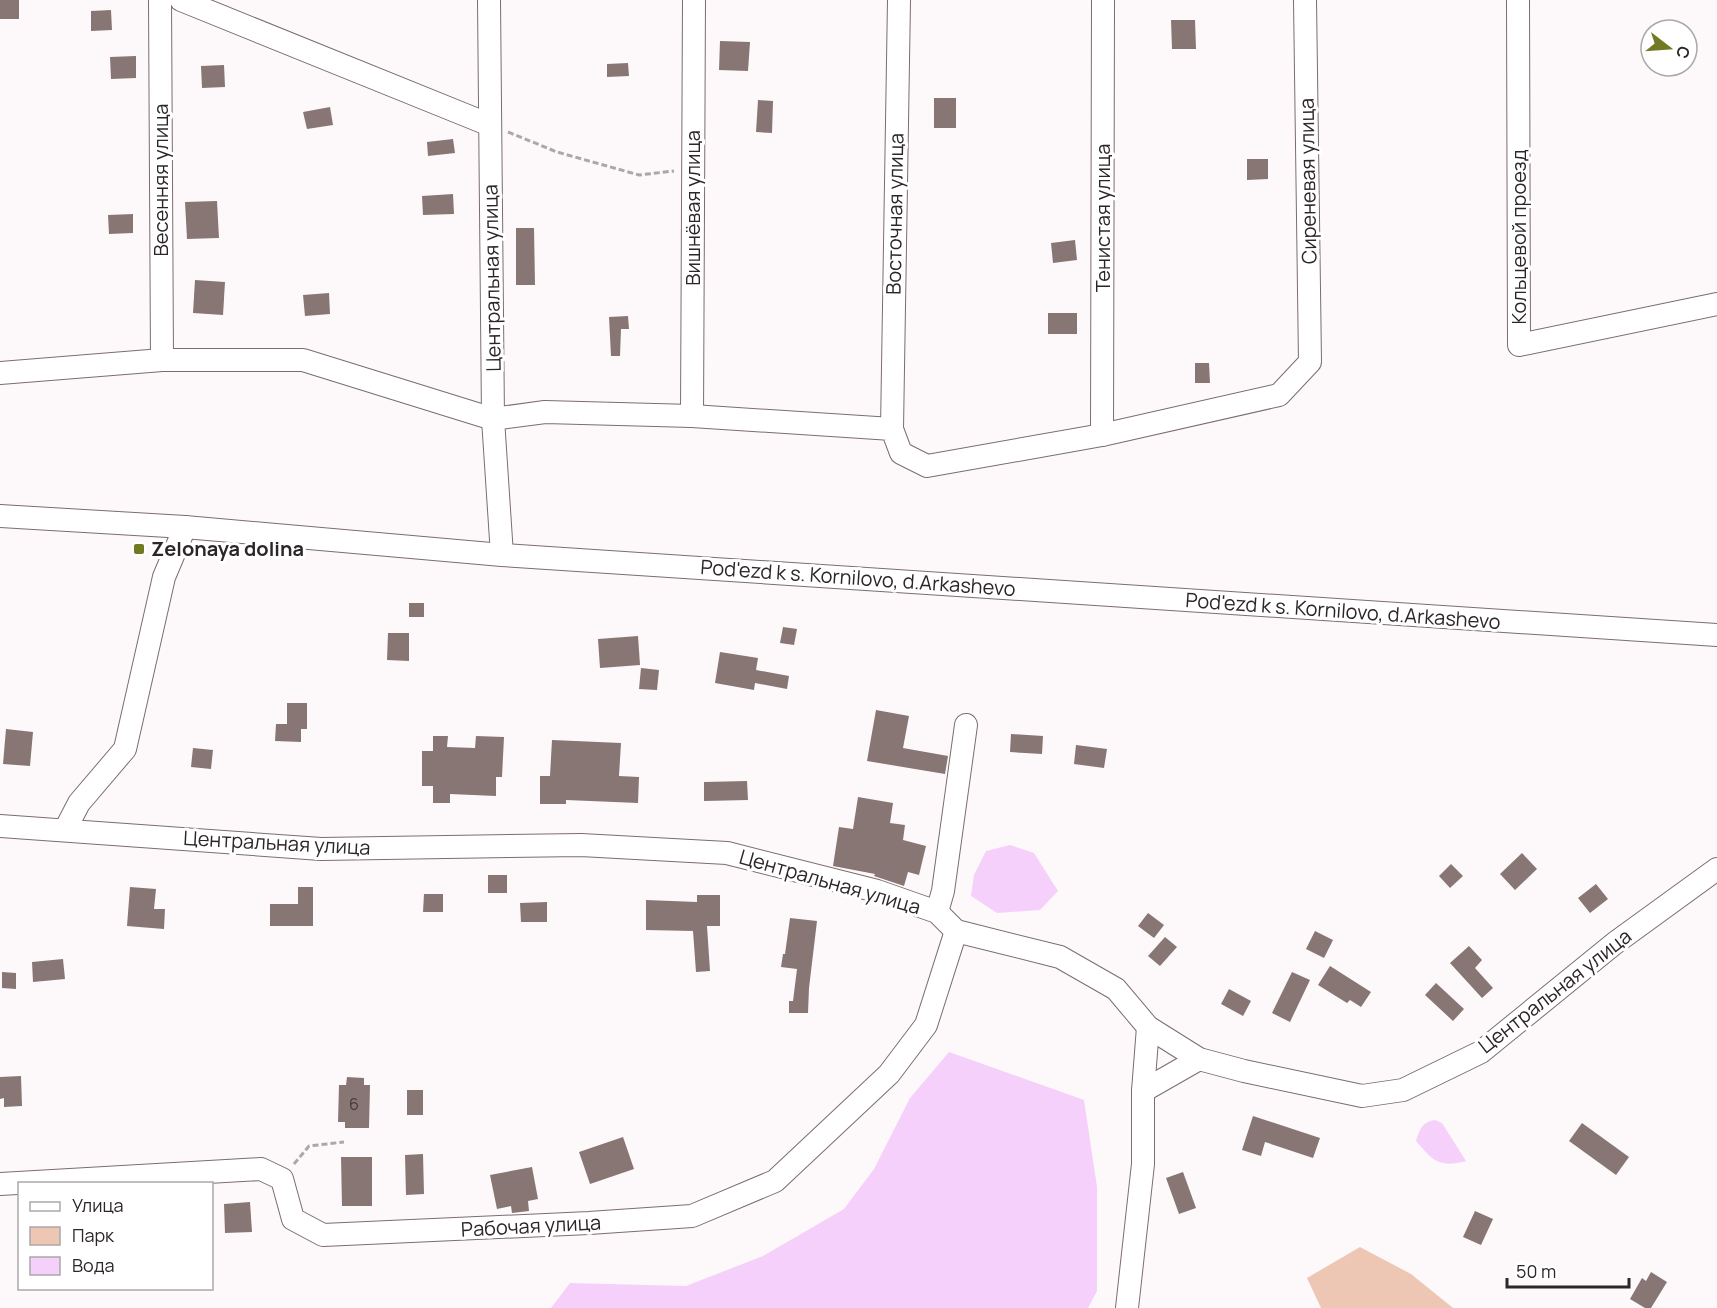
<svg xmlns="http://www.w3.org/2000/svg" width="1717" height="1308" font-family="Manrope,sans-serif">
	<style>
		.green { fill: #edc7b3 }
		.water { fill: #f5d0fa }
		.building { fill: #877674 }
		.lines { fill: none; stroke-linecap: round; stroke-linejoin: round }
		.minor-casing { stroke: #7c6c6f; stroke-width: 24 }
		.path { stroke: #aca7a8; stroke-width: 3; stroke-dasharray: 6 3; stroke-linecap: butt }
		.minor { stroke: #fff; stroke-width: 22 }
		.poi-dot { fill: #717923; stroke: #fff; stroke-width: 2 }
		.labels { text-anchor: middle; stroke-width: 6; stroke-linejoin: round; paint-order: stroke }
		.number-label { font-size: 16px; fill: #443a3a }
		.street-label { font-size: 20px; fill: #2d2627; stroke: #fff }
		.poi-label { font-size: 20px; font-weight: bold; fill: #2d2627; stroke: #fff; text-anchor: start }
	</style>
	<rect width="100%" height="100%" fill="#fdf9fa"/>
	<path class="green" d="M1360,1247L1411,1274L1453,1308H1321L1307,1278Z"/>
	<g class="water">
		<path d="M1010,845L1034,853L1058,891L1040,910L997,913L971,896L974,875L986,851Z"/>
		<path d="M949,1052L1084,1100L1097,1187V1291L1088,1308H551L570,1283L686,1286L763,1256L844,1209L874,1169L910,1098Z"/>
		<path d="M1435,1120L1442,1123L1466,1161C1439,1168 1433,1161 1416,1141C1420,1129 1422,1122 1435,1120Z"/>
	</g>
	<g class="building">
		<rect x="0" y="0" width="19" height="19"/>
		<path d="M111,10L112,30L91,31V11Z"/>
		<path d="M1171,20H1195L1196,49H1172Z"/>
		<path d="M720,41L750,42L748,71L719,70Z"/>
		<path d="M136,56V78L111,79L110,57Z"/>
		<path d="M628,63L629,76L607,77V64Z"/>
		<path d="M224,65L225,87L202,88L201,66Z"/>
		<rect x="934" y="98" width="22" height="30"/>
		<path d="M758,100L773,101L772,133L756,132Z"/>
		<path d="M330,107L333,125L307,129L303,112Z"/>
		<path d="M453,139L455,153L428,156L427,142Z"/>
		<path d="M1247,159H1268V179L1247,180Z"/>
		<path d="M453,194L454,214L423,215L422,196Z"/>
		<path d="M217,201L219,238L187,239L185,202Z"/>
		<path d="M133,214V233L109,234L108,215Z"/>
		<path d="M516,228H534L535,285H516Z"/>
		<path d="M1075,240L1077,260L1053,263L1051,243Z"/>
		<path d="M195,280L225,282L223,315L193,313Z"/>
		<path d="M329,293L330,314L305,316L303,295Z"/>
		<rect x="1048" y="313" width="29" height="21"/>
		<path d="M628,316L629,329H621L620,356H611L609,317Z"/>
		<path d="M1195,363H1209L1210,383H1195Z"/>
		<rect x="409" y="603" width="15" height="14"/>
		<path d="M783,627L797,629L794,645L780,643Z"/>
		<path d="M388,633H409V661L387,660Z"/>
		<path d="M638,636L640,665L600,668L598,639Z"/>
		<path d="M720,652L758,658L756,670L789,676L787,689L755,683L754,690L715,683Z"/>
		<path d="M641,668L659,670L657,690L639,689Z"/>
		<path d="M287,703H307V729H301V742L275,741L276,724H287Z"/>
		<path d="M876,710L909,716L903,748L948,756L945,774L867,761Z"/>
		<path d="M6,729L33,732L30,766L3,764Z"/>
		<path d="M1011,734L1043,736L1042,754L1010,752Z"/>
		<path d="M433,736H448L447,747L475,748L476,736L504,737L502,777H496V796L450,794V803H433V786H422V751H433Z"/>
		<path d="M552,740L621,743L619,776L639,777L638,803L566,800V804H540V776H550Z"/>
		<path d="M1076,745L1107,749L1104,768L1074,764Z"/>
		<path d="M193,748L213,750L211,769L191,767Z"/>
		<path d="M747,781L748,800L704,801V782Z"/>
		<path d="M858,797L893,803L890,823L905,825L903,840L926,846L919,875L908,872L904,886L874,876L875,874L833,866L839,827L853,829Z"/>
		<path d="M1522,853L1537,869L1515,890L1500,874Z"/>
		<path d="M1451,864L1463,876L1450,888L1439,876Z"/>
		<rect x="488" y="875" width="19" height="18"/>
		<path d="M1596,884L1608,899L1590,913L1578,898Z"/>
		<path d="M130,887L156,889L154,909H165L164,929L127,926Z"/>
		<path d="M298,887H313V926H270V904H298Z"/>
		<path d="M424,894H443V912H423Z"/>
		<path d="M697,895H720V926H707L710,971L696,972L693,931L646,930V900L697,902Z"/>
		<path d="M547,902V922H521L520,903Z"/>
		<path d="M1148,913L1164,925L1154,938L1138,926Z"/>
		<path d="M790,918L817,921L809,988L808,1013H789V1001H793L797,969L781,967L783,954H785Z"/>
		<path d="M1315,931L1333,940L1324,958L1306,949Z"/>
		<path d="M1165,937L1177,947L1160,966L1148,956Z"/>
		<path d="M1469,946L1482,960L1475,968L1493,988L1482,998L1450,963Z"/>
		<path d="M63,959L65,979L33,982L32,962Z"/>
		<path d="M1330,966L1371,992L1361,1007L1350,1000L1347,1003L1318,985Z"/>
		<path d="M2,972L16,973V989L2,988Z"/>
		<path d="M1292,972L1310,980L1290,1022L1272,1013Z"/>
		<path d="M1436,983L1464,1009L1453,1021L1425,995Z"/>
		<path d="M1229,989L1251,1001L1243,1016L1221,1004Z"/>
		<path d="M21,1076L22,1106L4,1107V1098L0,1099V1077Z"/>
		<path d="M347,1077L364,1078V1085H370L369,1128H345V1122H338L339,1085H346Z"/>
		<rect x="407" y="1090" width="16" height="25"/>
		<path d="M1253,1116L1320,1138L1313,1158L1265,1142L1261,1156L1242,1150Z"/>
		<path d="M1582,1123L1629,1157L1616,1175L1569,1141Z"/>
		<path d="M623,1137L634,1169L590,1184L579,1152Z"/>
		<path d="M423,1154L424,1194L406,1195L405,1155Z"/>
		<path d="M341,1157H372V1206H342Z"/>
		<path d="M532,1167L538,1199L528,1201L529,1211L512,1213L511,1206L497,1209L490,1175Z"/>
		<path d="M1183,1172L1196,1208L1179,1214L1166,1178Z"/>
		<path d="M250,1202L252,1232L225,1233L224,1204Z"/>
		<path d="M1475,1211L1493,1219L1481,1245L1463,1237Z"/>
		<path d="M1651,1272L1667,1282L1651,1308H1645L1630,1299L1642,1278L1646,1281Z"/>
	</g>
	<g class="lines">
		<g class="minor-casing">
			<g id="minor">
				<path d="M160,0L162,360"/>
				<path d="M181,0L490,125"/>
				<path d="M489,0L493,419L502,555"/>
				<path d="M1518,0L1519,345L1717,304"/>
				<path d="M0,373L162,360H303L493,419L545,412L692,416L892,429L901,453L927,466L1102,435L1279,395L1310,362L1305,0"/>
				<path d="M692,416L694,0"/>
				<path d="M892,429L899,0"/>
				<path d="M1102,435L1103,0"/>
				<path d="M0,516L185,527L502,555L1717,635"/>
				<path d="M0,826L321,849L581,845L727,853L877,891L937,912L956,931L1060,957L1116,989L1148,1027L1199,1059L1244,1071L1362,1096L1403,1090L1481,1052L1615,943L1717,869"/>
				<path d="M65,830L79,803L125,749L164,577L185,527"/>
				<path d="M937,912L943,891L966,725"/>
				<path d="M1143,1091L1199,1059"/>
				<path d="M0,1184L261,1169L282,1179L293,1219L323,1235L589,1223L692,1216L775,1181L889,1074L926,1025L956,931"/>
				<path d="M1127,1308L1143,1164V1091L1148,1027"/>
			</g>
		</g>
		<g class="path">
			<path d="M508,132L557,152L639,175L674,171"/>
			<path d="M294,1164L309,1146L344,1142"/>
		</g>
		<use href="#minor" class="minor"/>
	</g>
	<rect class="poi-dot" x="133" y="543" width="12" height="12" rx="3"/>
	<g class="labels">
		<g class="number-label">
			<text x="354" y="1110">6</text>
		</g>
		<g class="street-label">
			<text transform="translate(161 180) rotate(-90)" y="7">Весенняя улица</text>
			<text transform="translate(1308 181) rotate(-91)" y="7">Сиреневая улица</text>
			<text transform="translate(693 208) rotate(-90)" y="7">Вишнёвая улица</text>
			<text transform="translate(895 214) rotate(-89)" y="7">Восточная улица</text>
			<text transform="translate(1103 218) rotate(-90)" y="7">Тенистая улица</text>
			<text transform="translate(1519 237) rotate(-90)" y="7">Кольцевой проезд</text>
			<text transform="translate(492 278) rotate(-91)" y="7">Центральная улица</text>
			<text transform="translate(858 578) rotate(4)" y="7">Pod'ezd k s. Kornilovo, d.Arkashevo</text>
			<text transform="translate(1343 611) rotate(4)" y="7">Pod'ezd k s. Kornilovo, d.Arkashevo</text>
			<text transform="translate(277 843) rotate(3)" y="7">Центральная улица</text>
			<text transform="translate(830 882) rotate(16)" y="7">Центральная улица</text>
			<text transform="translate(1555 991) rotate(-38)" y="7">Центральная улица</text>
			<text transform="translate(531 1226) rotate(-3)" y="7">Рабочая улица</text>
		</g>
		<g class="poi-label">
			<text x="151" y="556">Zelonaya dolina</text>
		</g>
	</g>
	<rect x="18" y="1182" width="195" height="108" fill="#ffffff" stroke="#aba8a9" stroke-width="1.5"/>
	<rect x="30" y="1202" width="30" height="9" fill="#ffffff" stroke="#aba8a9" stroke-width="1.5"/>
	<text x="72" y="1212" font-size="18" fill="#2d2627">Улица</text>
	<rect x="30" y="1227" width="30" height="18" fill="#edc7b3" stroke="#aba8a9" stroke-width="1.5"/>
	<text x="72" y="1242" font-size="18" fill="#2d2627">Парк</text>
	<rect x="30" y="1257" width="30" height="18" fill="#f5d0fa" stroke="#aba8a9" stroke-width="1.5"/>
	<text x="72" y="1272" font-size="18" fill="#2d2627">Вода</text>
	<g transform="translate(1669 48) rotate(107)"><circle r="28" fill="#ffffff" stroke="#aba8a9" stroke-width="1.5"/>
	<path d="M0-4.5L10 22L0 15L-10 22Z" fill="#717923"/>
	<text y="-9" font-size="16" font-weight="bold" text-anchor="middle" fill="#2d2627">С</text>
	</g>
	<path d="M1507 1278v9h122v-9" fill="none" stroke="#2d2627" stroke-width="3"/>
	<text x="1516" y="1278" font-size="18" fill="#2d2627" stroke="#ffffff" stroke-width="4.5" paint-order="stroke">50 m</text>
</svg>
